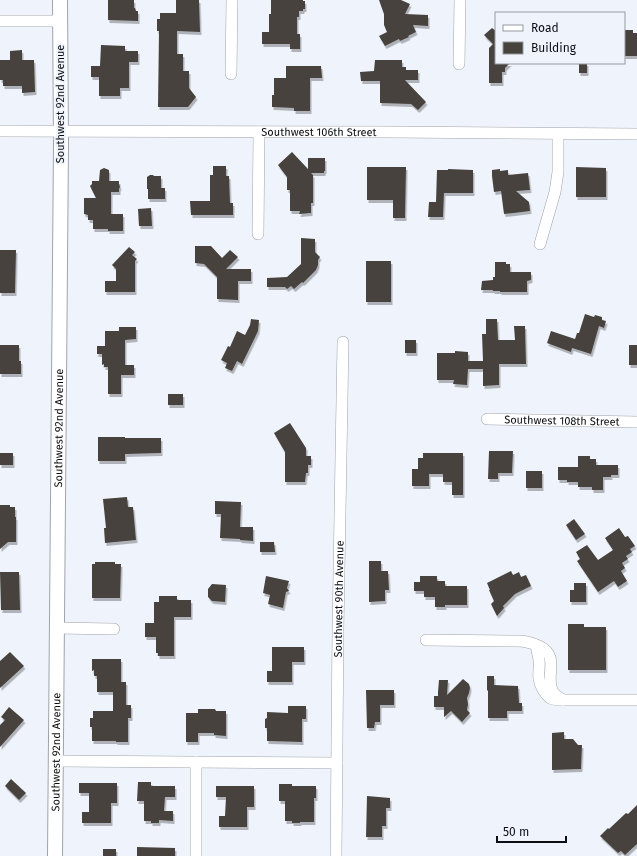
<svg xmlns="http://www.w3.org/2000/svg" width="637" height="856" font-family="'Fira Sans',sans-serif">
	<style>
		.building { fill: #46423c; filter: url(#shadow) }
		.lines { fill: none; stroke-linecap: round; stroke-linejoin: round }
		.minor-casing { stroke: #9fa3ab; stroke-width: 12 }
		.tertiary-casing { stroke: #9fa3ab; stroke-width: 16 }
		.minor { stroke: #fff; stroke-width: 11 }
		.tertiary { stroke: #fff; stroke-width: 14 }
		.labels { text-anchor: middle; stroke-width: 4; stroke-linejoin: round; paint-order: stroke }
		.street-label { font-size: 11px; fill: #0d0e11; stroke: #eff4fc }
	</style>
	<defs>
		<filter id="shadow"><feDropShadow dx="1.5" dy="3" stdDeviation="0" flood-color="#0004"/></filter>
	</defs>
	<rect width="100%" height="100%" fill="#eff4fc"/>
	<g class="building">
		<path d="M108,0H134V8H135L136,11H138V21L108,20Z"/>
		<path d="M176,0H199L200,32L177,31V54H183V71H189V88L196,97L188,107H158L159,31H157V19H160V13H176Z"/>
		<path d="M271,0H303V1H305V9H303V11H299V17H297V34H300V49H290V44H262V32H269V14H271Z"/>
		<path d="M379,0H401L410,4L405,14L428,15V26L413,25L416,32L408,36L409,37L400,41L399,39L385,46L379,36L387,32L384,25V14Z"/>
		<path d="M492,28L496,31V63H510L505,68V72H502V83H489V48L493,44L484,35Z"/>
		<path d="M624,30H633V33H637V56H624Z"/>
		<path d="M101,45L125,46V51H138V62H129V88H120V96H99V77H91V66H100Z"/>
		<path d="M22,50V60H34L35,92L22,93V86H3V80H0V60H10V51Z"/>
		<path d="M375,60H402V67H406V70H418V80H405L426,102L418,110L411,104L380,103V81H361L360,72L374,71Z"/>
		<rect x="579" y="63" width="8" height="10"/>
		<path d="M286,66H321L322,78H310V111H294V108L272,107V95H274V78H286Z"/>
		<path d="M292,152L308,169V158H325V171H324V173H311L313,175V203H311V213L299,214L300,211H290V190H287V177L278,165Z"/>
		<path d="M213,166H226V176H229L230,203H233V215H191L190,201H210V175H213Z"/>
		<path d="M367,167H406L405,218H393V200H367Z"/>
		<path d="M576,167L606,168V197H576Z"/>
		<path d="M104,168L109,170V181H119V184L120,187L119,189V192H111V214H123V231H108V229H93V220H88V215L84,214V198H96L90,186L92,184V181H99L100,170Z"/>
		<path d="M448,169L473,170V193H444L443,217H428L429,202H436L437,170H448Z"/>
		<path d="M500,169V171L508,170V175L528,173L530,190L516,191L529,202L530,211L504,214L501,191L494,192L492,176V170Z"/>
		<path d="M150,175H153L154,176H161V188H165V199H148V189H147V177Z"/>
		<path d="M151,208L152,226H139L138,209Z"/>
		<path d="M301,238L315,239V252L320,257L318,260V265L316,270L303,283L302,282L294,289L291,286L287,289L285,287H267V278L287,277L301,264Z"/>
		<path d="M195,246H211L222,258L230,250L238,257L226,269H251V281H238V300L217,299V277L204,264L195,263Z"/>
		<path d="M129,247L135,252L132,255L137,259L135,261V292H105V281H116V269L112,265Z"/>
		<path d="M0,250H16L15,293H0Z"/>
		<rect x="366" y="261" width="25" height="41"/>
		<path d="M495,262H506V264H510V272H531V280L527,281V292H500V291H493V290H481L482,281L493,280V277H495Z"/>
		<path d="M585,314L594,317L595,315L602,317V320L606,321L604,328L599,326L591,354L572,348L571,352L547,343L551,331L575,339L577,333H579Z"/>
		<path d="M251,319L259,320L258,331L242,364L237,361L232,371L225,368L227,363L221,360L228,346L230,347L237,331L245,335L250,325Z"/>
		<path d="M486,319H497L498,340H515L514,326H525L526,364H499V385L483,386V369H468L467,385L453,384L454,380H437V353H455V351L468,352V361H483L482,334H486Z"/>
		<path d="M119,327H136V339L125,340V365H134V375H121V394H108V367H104V364L102,365V354H97V346H105V331H119Z"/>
		<rect x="405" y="340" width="11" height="13"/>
		<path d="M0,345H19V361H21V374H0Z"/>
		<rect x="629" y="345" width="8" height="20"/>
		<rect x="168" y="394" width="15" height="11"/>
		<path d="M290,423L306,448V456H311V465H308V473H306L305,482H285V452L274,433Z"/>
		<path d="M98,437H125V438H161V453L125,454V461H98Z"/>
		<path d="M489,451H513L512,473H498V479H488Z"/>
		<rect x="0" y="453" width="13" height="12"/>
		<path d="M423,453H463V495H452V482H443V474H429V486H412V469H418V458H423Z"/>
		<path d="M578,456H590V459H596V465H618V475H611V477H603V490H592V487H578V482H567V480H558V467H578Z"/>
		<rect x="526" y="471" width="16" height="17"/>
		<path d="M127,497L128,507H133L136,540L105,543L104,528H106L103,499Z"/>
		<path d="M215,501L241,502L240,527H253V541L240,540V539L220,538L221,514H215Z"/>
		<path d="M0,505H10V507H15V517H16V542H8L0,549Z"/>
		<path d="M574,519L585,534L576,540L566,525Z"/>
		<path d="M619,528L625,537L628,536L635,546L630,549L632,552L626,556L628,559L622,563L625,568L621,571L627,581L618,587L614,581L598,592L577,561L580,559L576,552L587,545L598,560L613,550L605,538Z"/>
		<path d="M260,542H274L275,552H260Z"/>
		<path d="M369,561H381V571H388L389,590H385V601L369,602Z"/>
		<path d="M95,562H115V564H121L120,598H92V564H95Z"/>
		<path d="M511,571L513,575L519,572L521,577L526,575L531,586L515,594L503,606L504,608L497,616L491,604L494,601L489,590H490L487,583Z"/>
		<path d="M0,572H19L20,610H1Z"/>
		<path d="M266,576L289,581L287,588L289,591L286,592L283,608L268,604L270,595L263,593Z"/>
		<path d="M420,576H437V581H445V586H467V605H445V607H435V597H424V591H414V582H420Z"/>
		<path d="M574,583H586V602H570V590H574Z"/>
		<path d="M212,584L226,585L225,602L212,601L208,597V589Z"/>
		<path d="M159,596H177V600H191V617H174V656H158V653H156V637H145V623H154V602H159Z"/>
		<path d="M568,624H584V627H606V670H568Z"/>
		<path d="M272,647H304V662H292V682H267V671H272Z"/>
		<path d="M10,652L24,666L0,688V661Z"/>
		<path d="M92,659H121V682H126V705H131V718H128V742H116V741H92V727H90V718H93V711H113V692H97V676H94V670L92,671Z"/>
		<path d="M487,676H494V685L518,686L519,703H522V711H507V718H488V691L487,690Z"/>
		<path d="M463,679L469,684L470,688L469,693L467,698L468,704L467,710L470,713L462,722L451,711L444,717V707H434V696H438V692L439,680H448L447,695Z"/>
		<path d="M366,690H394V705H380V722H375L374,728H367Z"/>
		<path d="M288,706H306V719H302V742L267,741V728H265V719L267,718V712L288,713Z"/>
		<path d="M9,707L24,720L0,747V725L5,720L1,717Z"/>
		<path d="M198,709H215L216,711H226V736L214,735V733H198V742H186V713H198Z"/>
		<path d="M564,732V739H573L578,745H582L581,769L552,770V733Z"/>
		<path d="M11,779L26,793L19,800L5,786Z"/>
		<path d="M138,782H151V786H175V797H165L164,811H173V821L159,820V823H151V821H144V801H137Z"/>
		<path d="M79,783H117V803H111V823H82V812H89V793H79Z"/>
		<path d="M279,784H292V786H316V798H314V822H300V823H292V821H285V801H279Z"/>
		<path d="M216,786H254V807H247V827H219V816H225L226,797H216Z"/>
		<path d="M367,796L390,798V808H386V826H382V837H366Z"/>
		<path d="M637,805V844L625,855L621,851L618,853L600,836L608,828L609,829L626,813L628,814Z"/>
		<path d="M137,847L175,848V856H137Z"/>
		<rect x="103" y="849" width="13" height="7"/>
	</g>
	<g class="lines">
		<g class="minor-casing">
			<g id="minor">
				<path d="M0,21H60"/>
				<path d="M459,64L460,0"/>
				<path d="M231,74L232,0"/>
				<path id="s1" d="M0,131L390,132L637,134"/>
				<path d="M258,234L259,132"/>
				<path d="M540,244L555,192L558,172V134"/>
				<path id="s2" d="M487,419L637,422"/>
				<path d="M57,628L114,629"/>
				<path d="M426,640L518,641C526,641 532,643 539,646C561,656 544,677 553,692C555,695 560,698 563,700"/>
				<path d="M536,645C537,650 538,655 539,660C540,666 538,673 539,679C540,686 545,694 550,698C554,700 559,700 563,700H637"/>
				<path d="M56,761L337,763"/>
				<path d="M196,856V762"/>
				<path id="s3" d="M336,856L338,629L343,342"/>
			</g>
		</g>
		<g class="tertiary-casing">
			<g id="tertiary">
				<path id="s4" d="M55,856L61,144L60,0"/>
			</g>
		</g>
		<use href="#minor" class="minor"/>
		<use href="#tertiary" class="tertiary"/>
	</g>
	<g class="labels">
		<g class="street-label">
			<text transform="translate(60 104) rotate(-90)" y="4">Southwest 92nd Avenue</text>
			<text dy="4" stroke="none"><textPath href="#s1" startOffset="319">Southwest 106th Street</textPath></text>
			<text dy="4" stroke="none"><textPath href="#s2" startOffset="75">Southwest 108th Street</textPath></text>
			<text dy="4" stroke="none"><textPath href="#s4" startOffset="428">Southwest 92nd Avenue</textPath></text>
			<text dy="4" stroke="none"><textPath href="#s3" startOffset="257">Southwest 90th Avenue</textPath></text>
			<text dy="4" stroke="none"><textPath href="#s4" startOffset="104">Southwest 92nd Avenue</textPath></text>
		</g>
	</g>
	<rect x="495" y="12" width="130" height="52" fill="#eff4fc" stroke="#95989e"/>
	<rect x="503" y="25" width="20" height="6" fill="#ffffff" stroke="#95989e"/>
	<text x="531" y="32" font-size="12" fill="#0d0e11">Road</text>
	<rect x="503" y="42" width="20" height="12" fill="#46423c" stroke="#95989e"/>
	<text x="531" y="52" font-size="12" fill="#0d0e11">Building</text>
	<path d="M497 836v6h69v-6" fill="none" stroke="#0d0e11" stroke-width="2"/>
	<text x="503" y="836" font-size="12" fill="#0d0e11" stroke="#eff4fc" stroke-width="3" paint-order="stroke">50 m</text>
</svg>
